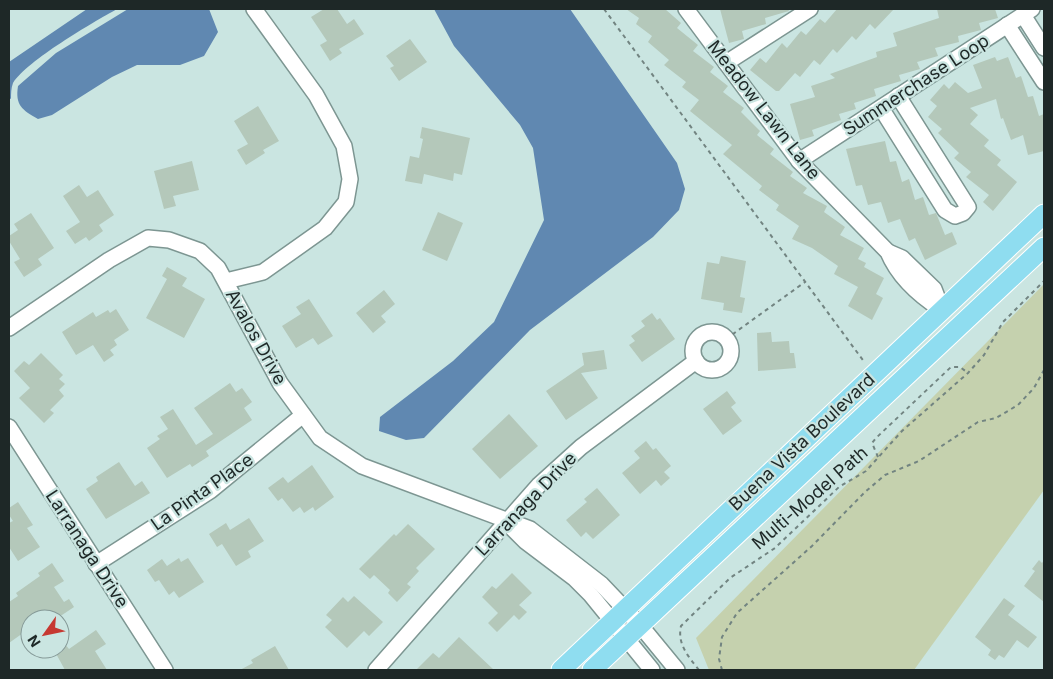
<svg xmlns="http://www.w3.org/2000/svg" width="1053" height="679" font-family="Inter,sans-serif">
	<style>
		.green { fill: #c5d1ae }
		.water { fill: #6088b1 }
		.building { fill: #b4c8ba }
		.lines { fill: none; stroke-linecap: round; stroke-linejoin: round }
		.minor-casing { stroke: #7d9692; stroke-width: 18 }
		.major-casing { stroke: #fff; stroke-width: 21 }
		.path { stroke: #728481; stroke-width: 2; stroke-dasharray: 4 4; stroke-linecap: butt }
		.minor { stroke: #fff; stroke-width: 15 }
		.major { stroke: #8fddf0; stroke-width: 19 }
		.labels { text-anchor: middle; stroke-width: 4.5; stroke-linejoin: round; paint-order: stroke }
		.street-label { font-size: 18px; fill: #1e2827; stroke: #cae5e1 }
	</style>
	<rect width="100%" height="100%" fill="#cae5e1"/>
	<path class="green" d="M1044,284V490L914,670H709L696,638Z"/>
	<g class="water">
		<path d="M87,9H117C92,23 28,60 13,83C11,88 11,94 11,99L9,98V62Z"/>
		<path d="M128,9H209L218,32L204,56L180,65H137L112,77L52,115L38,119C22,110 15,105 18,86L56,53Z"/>
		<path d="M434,9H570L677,163L685,189L679,210L653,237L530,330L424,438L406,440L379,431L380,417L453,361L494,322L544,220L533,148L520,125L454,46Z"/>
	</g>
	<g class="building">
		<path d="M324,9H337L347,24L354,19L364,34L339,49L342,53L330,61L320,45L327,41L311,17Z"/>
		<path d="M626,9H665L681,23L677,28L698,45L693,51L714,67L710,72L728,86L723,92L744,108L741,112L760,131L757,135L774,149L770,154L793,172L790,176L807,188L803,193L827,206L824,212L845,227L840,235L864,248L858,259L866,263L864,267L884,278L876,294L883,298L872,320L848,306L858,287L834,274L838,266L812,248L792,239L799,226L776,210L779,205L759,190L762,186L723,154L732,145L690,111L699,100L682,87L686,82L664,65L669,60L648,42L652,36L636,24L639,18Z"/>
		<path d="M720,9H788L789,11L765,18L766,24L742,31L744,39L729,43Z"/>
		<path d="M837,9H894L875,29L870,24L856,40L852,36L837,53L833,49L820,65L814,60L800,77L795,73L779,91H776L750,70L760,58L766,63L782,43L787,48L801,31L806,35L820,19L825,23Z"/>
		<path d="M937,9H995L998,18L979,23L981,30L958,36L959,42L935,48L938,56L917,62L920,69L899,75L901,81L874,89L876,96L854,103L856,109L839,114L841,120L812,130L814,136L800,140L790,104L815,97L811,86L835,78L830,74L877,57L876,52L897,46L893,33L939,18Z"/>
		<path d="M410,39L427,62L399,81L390,68L394,66L386,56Z"/>
		<path d="M995,57L997,61L1008,57L1016,78L1021,76L1028,97L1033,96L1039,116L1044,114V151L1028,155L1023,135L1011,140L1003,118L1001,119L996,99L970,108L978,115L970,124L989,140L984,146L1001,160L997,165L1017,182L993,211L983,202L989,195L966,177L971,172L954,158L959,153L938,133L942,129L928,117L937,106L930,100L944,84L949,89L955,82L968,93L982,88L973,65Z"/>
		<path d="M258,106L279,141L263,150L265,153L246,165L237,150L248,144L234,121Z"/>
		<path d="M422,127L470,138L462,175L454,173L453,181L424,174L422,184L405,181L410,156L419,158L423,139L420,138Z"/>
		<path d="M885,141L890,162L896,161L902,182L909,179L915,200L923,197L929,215L936,213L945,235L952,232L957,244L925,260L915,238L909,241L900,219L888,223L881,202L868,205L862,185L856,186L846,149Z"/>
		<path d="M192,161L199,190L173,196L176,206L164,209L154,171Z"/>
		<path d="M79,185L87,197L98,190L114,215L99,225L103,231L89,241L86,237L75,244L66,231L80,222L63,196Z"/>
		<path d="M438,212L463,223L447,261L422,250Z"/>
		<path d="M31,213L54,248L38,259L42,265L24,277L14,262L20,259L9,241V236L18,230L14,224Z"/>
		<path d="M721,256L746,261L740,297L745,298L742,313L723,310L724,303L701,299L707,262L719,264Z"/>
		<path d="M167,267L187,278L182,286L205,299L184,338L146,318L167,279L162,276Z"/>
		<path d="M384,290L395,304L381,316L386,322L373,333L356,313Z"/>
		<path d="M309,299L333,336L318,345L313,338L296,348L282,326L301,314L296,307Z"/>
		<path d="M116,309L129,330L114,340L117,345L110,350L114,355L104,362L93,345L76,355L62,332L93,312L96,317L108,310L110,313Z"/>
		<path d="M652,313L657,320L660,318L675,339L642,362L629,345L635,341L631,336L645,326L641,321Z"/>
		<path d="M771,332L772,342L789,341L790,353H794L796,368L758,371L757,333Z"/>
		<path d="M604,350L607,369L581,373L598,398L566,420L546,391L584,365L582,353Z"/>
		<path d="M41,353L63,375L59,379L65,384L59,390L64,396L50,410L54,413L44,423L19,398L30,388L14,371L24,361L29,365Z"/>
		<path d="M230,383L236,392L242,388L252,402L244,408L252,420L206,451L209,456L192,467L190,464L167,478L147,448L160,439L157,436L168,429L160,417L173,409L196,445L213,434L194,408Z"/>
		<path d="M727,391L736,403L731,407L742,421L723,435L703,409Z"/>
		<path d="M509,414L538,446L500,479L472,449Z"/>
		<path d="M646,441L653,450L656,448L671,466L664,472L670,478L661,486L656,480L640,494L622,473L640,458L634,451Z"/>
		<path d="M119,462L135,486L142,481L150,493L106,519L86,489L98,481L96,477Z"/>
		<path d="M312,465L334,497L315,511L313,507L304,513L300,507L293,512L282,498L278,501L268,488L283,477L288,483Z"/>
		<path d="M597,488L620,515L593,539L586,532L581,537L566,520L587,502L584,499Z"/>
		<path d="M18,502L33,525L27,528L40,547L18,561L9,547V523L13,521L9,515V508Z"/>
		<path d="M249,518L264,541L248,551L251,557L236,566L222,544L217,547L209,534L226,523L230,530Z"/>
		<path d="M408,524L435,549L416,568L419,571L407,584L411,587L397,602L388,593L390,590L374,575L370,579L359,569L394,534L396,536Z"/>
		<path d="M179,558L181,562L188,558L204,582L179,598L174,591L169,595L159,580L155,582L147,570L162,559L167,566Z"/>
		<path d="M1039,560L1042,563L1044,560V602L1024,586L1035,571L1032,569Z"/>
		<path d="M52,563L64,581L54,587L64,602L69,599L74,607L56,619H30V628L9,643V602L18,596L16,593L40,576L38,573Z"/>
		<path d="M512,573L532,593L519,605L527,612L519,620L514,615L497,632L488,623L498,613L482,597L492,586L496,589Z"/>
		<path d="M354,596L383,622L369,636L364,631L347,648L325,627L332,620L326,615L343,597L348,602Z"/>
		<path d="M1004,598L1015,606L1008,615L1037,637L1028,648L1017,640L1004,658L999,655L995,660L988,655L991,650L975,637Z"/>
		<path d="M96,630L106,644L95,651L107,670H65L54,650L60,649V646L64,643L69,649Z"/>
		<path d="M459,637L494,670H416L433,653L439,658Z"/>
		<path d="M275,646L289,670H240L253,663L251,660Z"/>
	</g>
	<g class="lines">
		<g class="minor-casing">
			<g id="minor">
				<path d="M686,9L799,161L888,252C898,276 920,296 942,310"/>
				<path d="M1023,15L1044,48"/>
				<path d="M1007,25L1044,82"/>
				<path d="M726,63L810,9"/>
				<path d="M881,108L945,210L955,216L963,213L968,207L898,96"/>
				<path d="M799,161L1032,9"/>
				<path d="M888,252L902,258L934,289L942,310"/>
				<path d="M226,281L263,272L325,228L346,202L350,179L344,146L316,95L254,9"/>
				<path d="M9,328L109,260L148,238L169,240L200,251L218,268L280,383L320,438L362,466L530,529L601,584L640,625L677,670"/>
				<circle cx="712" cy="351" r="19"/>
				<path d="M9,427L165,670"/>
				<path d="M506,522L525,541L574,578L591,595L652,670"/>
				<path d="M96,564L210,491L303,415"/>
				<path d="M376,670L539,485L581,447L696,361"/>
			</g>
		</g>
		<g class="major-casing">
			<g id="major">
				<path d="M561,670L1044,214"/>
				<path d="M592,670L1044,247"/>
			</g>
		</g>
		<g class="path">
			<path d="M604,9L865,363"/>
			<path d="M726,339L805,282"/>
			<path d="M878,457L872,443L876,438L951,367H960L968,373"/>
			<path d="M699,670C688,656 677,644 681,626L730,578L775,548L839,487L866,471L902,431L968,373L984,355L1003,322L1044,281"/>
			<path d="M722,670L719,659L722,637L737,613L812,546L865,492L885,475L919,461L978,422L996,418L1018,405L1034,388L1044,370"/>
		</g>
		<use href="#minor" class="minor"/>
		<use href="#major" class="major"/>
	</g>
	<g class="labels">
		<g class="street-label">
			<text transform="translate(916 85) rotate(-33)" y="6">Summerchase Loop</text>
			<text transform="translate(764 110) rotate(52)" y="6">Meadow Lawn Lane</text>
			<text transform="translate(256 337) rotate(61)" y="6">Avalos Drive</text>
			<text transform="translate(802 442) rotate(-43)" y="6">Buena Vista Boulevard</text>
			<text transform="translate(202 492) rotate(-35)" y="6">La Pinta Place</text>
			<text transform="translate(810 498) rotate(-41)" y="6">Multi-Model Path</text>
			<text transform="translate(526 504) rotate(-46)" y="6">Larranaga Drive</text>
			<text transform="translate(87 549) rotate(57)" y="6">Larranaga Drive</text>
		</g>
	</g>
	<rect width="1053" height="679" fill="none" stroke="#1e2827" stroke-width="20"/>
	<g transform="translate(45 634) rotate(237)"><circle r="24" fill="#cae5e1" stroke="#859997"/>
	<path d="M0-4L9 19L0 12L-9 19Z" fill="#c63831"/>
	<text y="-8" font-size="14" font-weight="bold" text-anchor="middle" fill="#1e2827">N</text>
	</g>
</svg>
